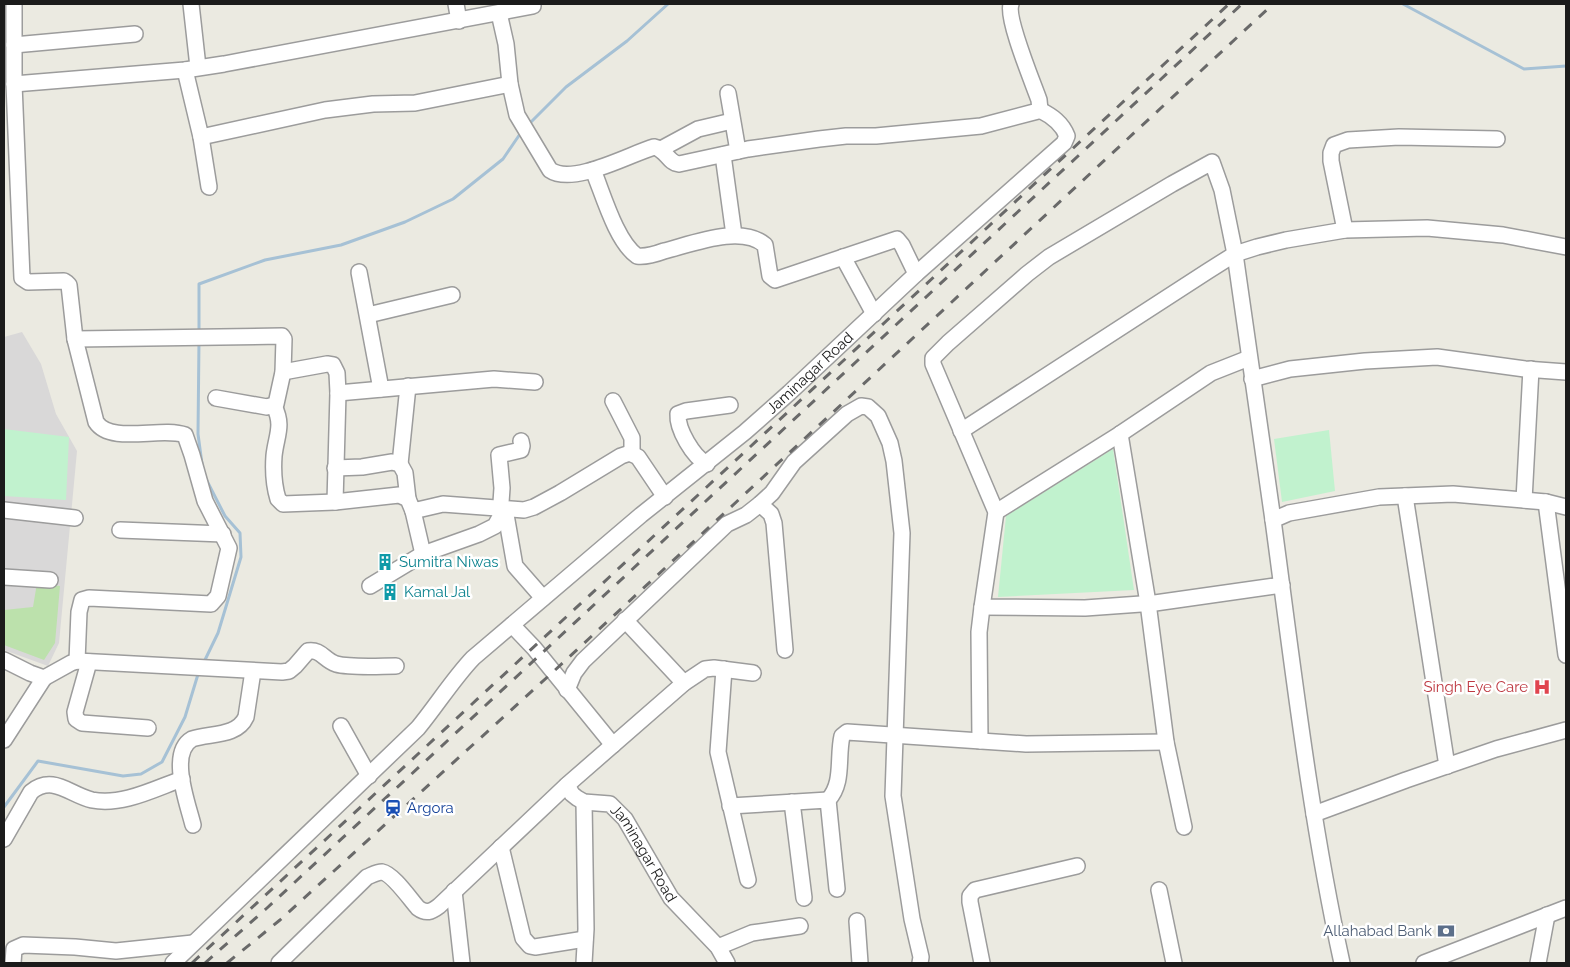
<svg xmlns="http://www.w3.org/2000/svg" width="1570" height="967" font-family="Raleway,sans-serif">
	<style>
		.residential { fill: #d9d8d8 }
		.grass { fill: #bce1ac }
		.park { fill: #c1f2ce }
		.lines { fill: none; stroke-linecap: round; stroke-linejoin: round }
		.stream { stroke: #a6c1d5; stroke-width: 3 }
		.minor-casing { stroke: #9c9c9c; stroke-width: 18 }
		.minor { stroke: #fff; stroke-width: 15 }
		.rail { stroke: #696969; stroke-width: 3; stroke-dasharray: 10 10; stroke-linecap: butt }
		.labels { text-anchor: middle; stroke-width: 5; stroke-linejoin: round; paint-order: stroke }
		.street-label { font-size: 15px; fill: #1b1b1b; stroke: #fff }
		.culture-label { font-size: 15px; fill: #0d838f; stroke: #fff; text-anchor: start }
		.health-label { font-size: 15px; fill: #be3a42; stroke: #fff; text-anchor: end }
		.transit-label { font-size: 15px; fill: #164399; stroke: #fff; text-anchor: start }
		.service-label { font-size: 15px; fill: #4e5e75; stroke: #fff; text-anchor: end }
	</style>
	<rect width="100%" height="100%" fill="#ebeae1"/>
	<path class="residential" d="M22,332L41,364L56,414L77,451L59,643L48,666L4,650V337Z"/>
	<path class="grass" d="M37,583L60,586L55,643L44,660L4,645V610L33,607Z"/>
	<g class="park">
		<path d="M4,429L69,437L66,500L4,496Z"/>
		<path d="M1329,430L1335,491L1282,502L1274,439Z"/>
		<path d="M1113,449L1134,590L998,597L1006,516Z"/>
	</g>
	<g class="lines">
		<g class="stream">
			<path d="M1403,4L1524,69L1566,66"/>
			<path d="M531,122L566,87L627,41L668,4"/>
			<path d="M199,332V284L265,260L341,245L405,222L453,199L503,159L520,134"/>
			<path d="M199,340L198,434L202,464"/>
			<path d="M203,664L218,633L241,557L240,533L225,516L206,479"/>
			<path d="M4,807L38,761L123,776L141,774L162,762L185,717L199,671"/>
		</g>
		<g class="minor-casing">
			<g id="minor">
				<path d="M14,4V84L22,278L28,282L64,281L67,283L69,285L75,339L96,422C111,445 162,426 185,435L192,455L205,501L229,548L218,596L211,604L89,598L82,600L79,612L77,661"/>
				<path d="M191,4L198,67"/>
				<path d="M456,4L459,21"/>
				<path d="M499,13L506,44L510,84L517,115L550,170C573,186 630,154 654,147C666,149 668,163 679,164L748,149L819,139L846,136H876L981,126L1038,111L1040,110L1039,100C1033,83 1006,18 1011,4"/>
				<path d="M14,45L135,34"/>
				<path d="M185,70L201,137L209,187"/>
				<path d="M14,84L185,70L224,64L533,6"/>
				<path d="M728,93L738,151"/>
				<path d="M201,137L325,110L373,104L415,103L510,84"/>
				<path d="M661,149L698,129L732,121"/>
				<path d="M723,155L734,235"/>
				<path d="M593,170C603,194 616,241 637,256C646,257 656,254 664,251C692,244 741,224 765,245L770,276L775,280L897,239L902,245L916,274"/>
				<path d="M1345,230L1331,161V153L1334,145L1348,140L1399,137L1497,139"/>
				<path d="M843,257L874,314"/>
				<path d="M359,272L381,389"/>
				<path d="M368,315L452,295"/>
				<path d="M75,339L282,336L284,339L283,372L276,404L267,407L216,398"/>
				<path d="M283,372L327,364L333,365L337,373L338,393L335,502"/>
				<path d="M1252,379L1290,369L1365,361L1437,357L1525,369L1566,372"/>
				<path d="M338,393L494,379L535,382"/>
				<path d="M613,401L632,438V454"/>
				<path d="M274,406C284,426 276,436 274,456C273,470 274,486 278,499L283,504L335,502L399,495L408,499L413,511L443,504L524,510L534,507L560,493L621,456L630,453L638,457L665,497"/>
				<path d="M961,431L1208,271L1235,254L1257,247L1286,240L1345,230L1427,228L1503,235L1566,247"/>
				<path d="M1120,434L1148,603L1166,742L1184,827"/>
				<path d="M400,464L408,386"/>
				<path d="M707,464C693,457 677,429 678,414L686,411L730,405"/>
				<path d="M335,468L362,467L392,462L400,464L405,473L408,499"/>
				<path d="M1405,496L1447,766"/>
				<path d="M1524,500L1531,369"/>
				<path d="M1546,502L1566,655"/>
				<path d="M760,504L771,514L774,523L785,650"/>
				<path d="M505,509L515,566L543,598"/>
				<path d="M4,510L75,518"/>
				<path d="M413,511L423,554"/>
				<path d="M996,512L1120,434L1211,373L1249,358"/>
				<path d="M1273,520L1235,254L1222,190L1212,162L1172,184L1049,257L1027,274L948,343L933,358V364L996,512L982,607L1085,608L1155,603L1282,585"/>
				<path d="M120,530L223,534"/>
				<path d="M4,577L50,580"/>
				<path d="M370,586L423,554L479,534L495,526L500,517L502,488L499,455L521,450L522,446L521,441"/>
				<path d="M625,620L684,683"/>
				<path d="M512,625L534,648L613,745"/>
				<path d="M4,660L30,673L44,678L71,663L77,661L282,672L289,671L295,666L308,651C321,649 324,660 336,664C351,668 380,666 396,666"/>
				<path d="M89,662L75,712L76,719L82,723L148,728"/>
				<path d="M724,669L718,752L748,880"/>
				<path d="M567,690L574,673L583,661L727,524L746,515L760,504L772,493L794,462L847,414L861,406L868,407L878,416L890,443L894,461L902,533L893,796L912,919L921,957L920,963"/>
				<path d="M341,726L369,776"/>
				<path d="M4,740L44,678"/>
				<path d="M980,741L979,632L982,607"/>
				<path id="s1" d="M567,785L572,794L577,798L584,802L610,804L625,819L671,898L718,947L727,963"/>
				<path d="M828,800C844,783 837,758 842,736L847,732L1026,744L1166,742"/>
				<path d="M584,802L586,929L584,963"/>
				<path d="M792,802L804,898"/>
				<path d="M730,806L828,800L837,889"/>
				<path d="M1314,814L1406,780L1496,749L1566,730"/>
				<path d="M193,825C188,804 168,753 192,739C210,733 237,737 246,717L253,671"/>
				<path d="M4,839L31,792C53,774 70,795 92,800C122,806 154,789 182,779"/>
				<path d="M501,847L523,938L530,946L535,947L585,939"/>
				<path d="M1159,890L1174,963"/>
				<path d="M454,891L462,963"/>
				<path d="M857,921L860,963"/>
				<path d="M718,947L752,933L800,926"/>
				<path d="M13,963L14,949L23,945L75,947L116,951L193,943"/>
				<path id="s2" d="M173,963L418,728C437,705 453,679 473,658L641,515L745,432L789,393L916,274L1064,143L1067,136C1062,123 1052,116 1040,110"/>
				<path d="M279,963L367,877C372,875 377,872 382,872C393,874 410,899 418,908C426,914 431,912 439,906L567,785L684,683L705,669L714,668L753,673"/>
				<path d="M982,963L970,902V896L975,890L1077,866"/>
				<path d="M1342,963C1310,817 1293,668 1273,520L1289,513L1379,497L1453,494L1546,502L1566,507"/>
				<path d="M1424,963L1566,908"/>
				<path d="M1538,963L1547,915"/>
			</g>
		</g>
		<use href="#minor" class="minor"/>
		<g class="rail">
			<path d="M192,963L1229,4"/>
			<path d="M205,963L267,908L1242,4"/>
			<path d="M227,963L280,920L553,672L1273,4"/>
		</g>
	</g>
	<defs>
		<g id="building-bare" transform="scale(1.35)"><path d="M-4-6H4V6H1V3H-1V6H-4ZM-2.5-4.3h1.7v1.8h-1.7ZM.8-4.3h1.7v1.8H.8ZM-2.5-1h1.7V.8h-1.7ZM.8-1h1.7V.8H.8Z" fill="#0f9aa8" stroke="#fff" stroke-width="2.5" paint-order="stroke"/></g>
		<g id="hospital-bare" transform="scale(1.35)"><path d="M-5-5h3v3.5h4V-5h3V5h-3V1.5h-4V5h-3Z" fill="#e0444e" stroke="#fff" stroke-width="2.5" paint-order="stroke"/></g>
		<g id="station-bare" transform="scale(1.35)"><path d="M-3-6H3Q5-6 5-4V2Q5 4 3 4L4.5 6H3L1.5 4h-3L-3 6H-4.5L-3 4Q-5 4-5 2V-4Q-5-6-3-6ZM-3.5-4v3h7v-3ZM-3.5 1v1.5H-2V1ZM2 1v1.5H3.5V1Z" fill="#1a4fb4" stroke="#fff" stroke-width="2.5" paint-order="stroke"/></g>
		<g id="bank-bare" transform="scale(1.35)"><path d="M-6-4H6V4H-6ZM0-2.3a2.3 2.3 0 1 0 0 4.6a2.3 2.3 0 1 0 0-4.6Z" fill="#5c6f8a" stroke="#fff" stroke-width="2.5" paint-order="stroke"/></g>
	</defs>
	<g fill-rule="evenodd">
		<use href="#building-bare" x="385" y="562"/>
		<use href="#building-bare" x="390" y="592"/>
		<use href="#hospital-bare" x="1542" y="687"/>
		<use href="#station-bare" x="393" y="808"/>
		<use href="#bank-bare" x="1446" y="931"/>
	</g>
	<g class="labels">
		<g class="street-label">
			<text dy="5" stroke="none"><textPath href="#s2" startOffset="870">Jaminagar Road</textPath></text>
			<text dy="5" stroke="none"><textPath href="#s1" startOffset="111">Jaminagar Road</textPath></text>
		</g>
		<g class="culture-label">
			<text x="399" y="567">Sumitra Niwas</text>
			<text x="404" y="597">Kamal Jal</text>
		</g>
		<g class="health-label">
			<text x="1528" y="692">Singh Eye Care</text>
		</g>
		<g class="transit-label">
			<text x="407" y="813">Argora</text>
		</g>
		<g class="service-label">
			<text x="1432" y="936">Allahabad Bank</text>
		</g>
	</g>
	<rect width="1570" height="967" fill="none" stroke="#1b1b1b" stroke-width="10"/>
</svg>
